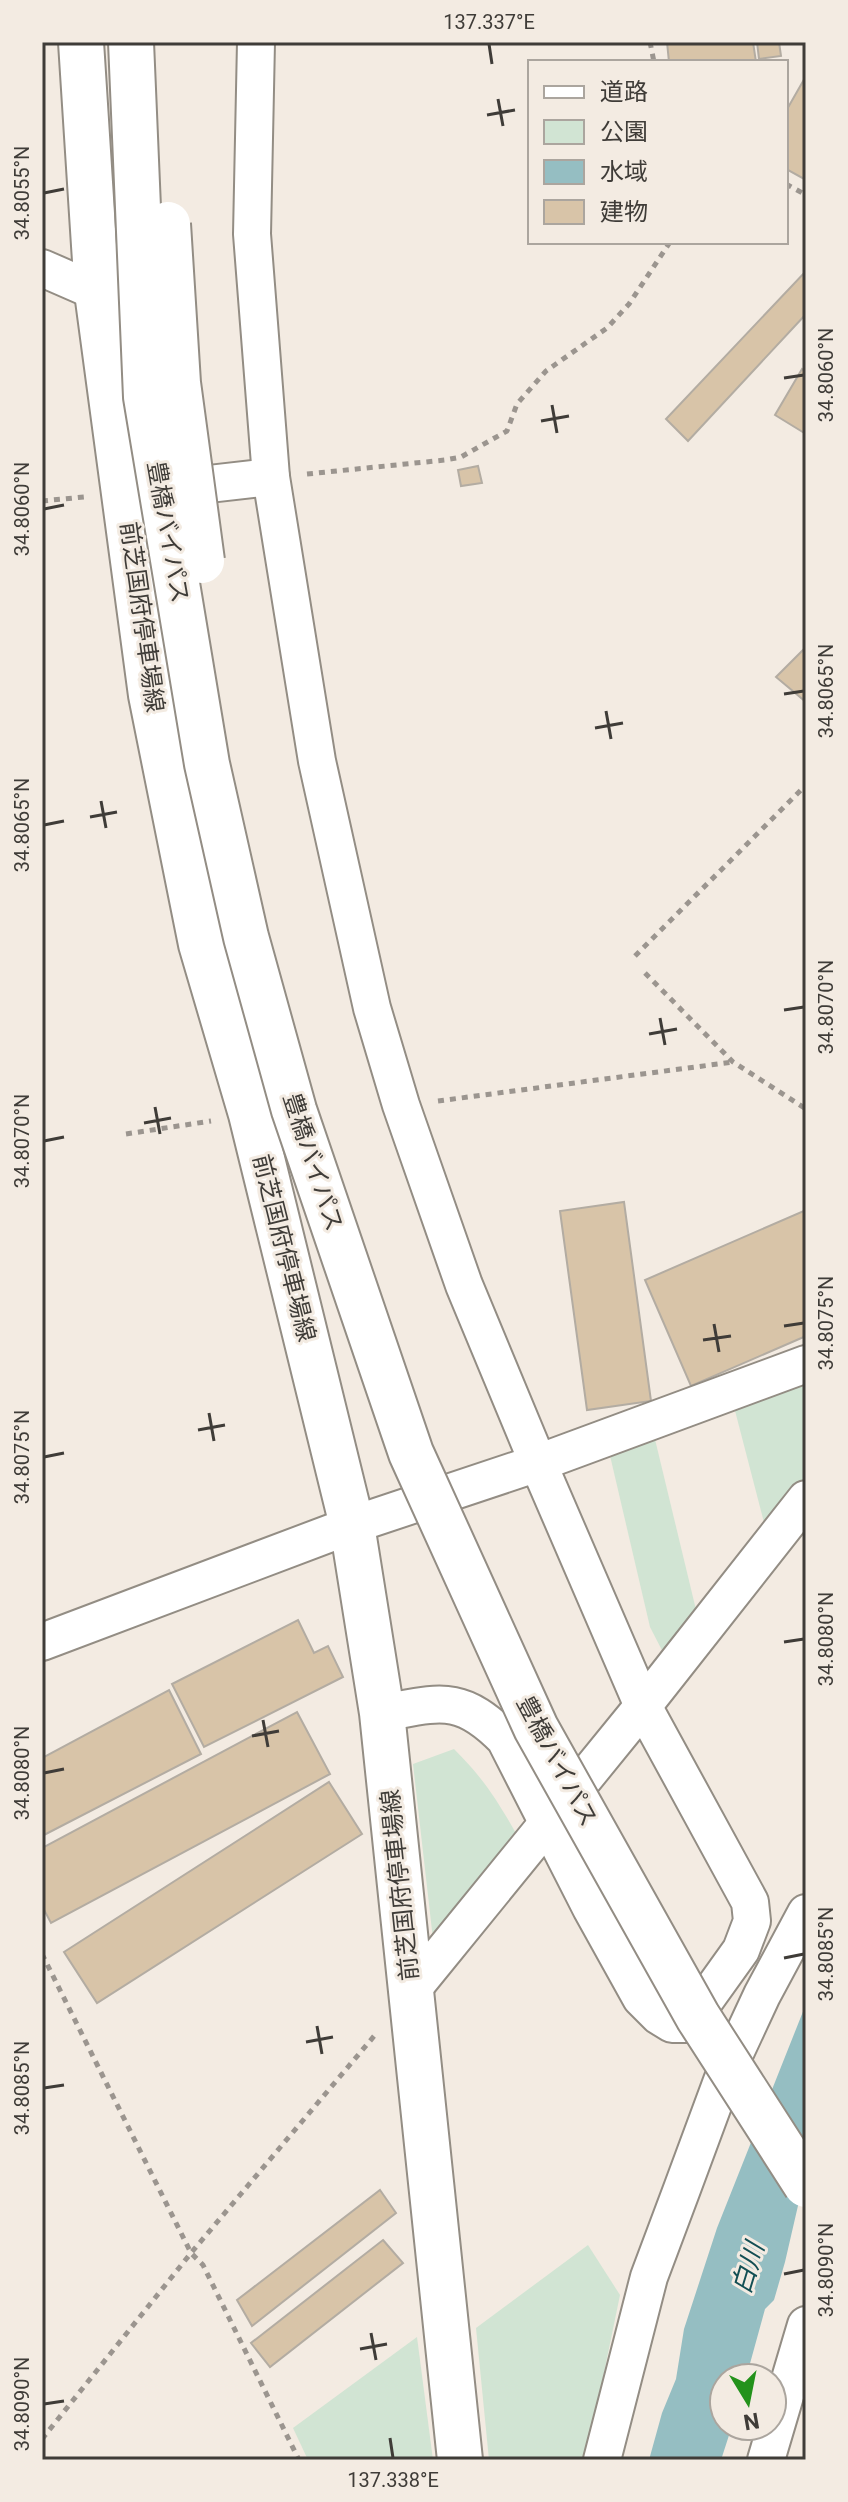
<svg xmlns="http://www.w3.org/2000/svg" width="848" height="2502" font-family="Roboto,'Noto Sans JP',sans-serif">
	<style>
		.green { fill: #d1e4d3 }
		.water { fill: #95bec2 }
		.building { fill: #d8c4a8; stroke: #b3aca2; stroke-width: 2 }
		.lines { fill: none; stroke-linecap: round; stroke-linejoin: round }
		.minor-casing { stroke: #938d84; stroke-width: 40 }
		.major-casing { stroke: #938d84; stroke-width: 48 }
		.path { stroke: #9b958f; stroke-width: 5; stroke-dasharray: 6 6; stroke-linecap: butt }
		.minor { stroke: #fff; stroke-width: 36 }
		.major { stroke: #fff; stroke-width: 44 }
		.highway-bridge-casing { stroke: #938d84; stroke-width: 48; stroke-linecap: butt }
		.highway-bridge { stroke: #fff; stroke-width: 44 }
		.ticks { fill: none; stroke: #3f3c38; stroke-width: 3 }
		.labels { text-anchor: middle; stroke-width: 6; stroke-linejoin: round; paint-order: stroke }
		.street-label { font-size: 24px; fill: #3f3c38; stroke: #f3ebe2 }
		.water-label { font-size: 26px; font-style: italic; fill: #134f54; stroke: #f3ebe2 }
		.neatline { fill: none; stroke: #3f3c38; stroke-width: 3 }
		.ticks-label { font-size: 20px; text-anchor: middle; fill: #3f3c38 }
	</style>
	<rect width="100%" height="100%" fill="#f3ebe2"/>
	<g class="green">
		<path d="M806,1375V1483L767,1534L733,1403Z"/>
		<path d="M653,1431L698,1618L667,1660L650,1627L608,1447Z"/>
		<path d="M454,1749C486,1781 498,1802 520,1840L434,1948L413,1764Z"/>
		<path d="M588,2245L620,2295L586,2460H489L476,2328Z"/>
		<path d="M417,2337L433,2460H308L293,2428Z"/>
	</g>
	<path class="water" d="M806,2004V2171L785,2262L774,2300L765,2309L746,2378H724V2426H732L721,2460H649L662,2413L676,2379L684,2329L717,2228Z"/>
	<g class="building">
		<path d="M667,42H753L756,62H669Z"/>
		<path d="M757,42H779L781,56L759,59Z"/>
		<path d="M806,76V180L786,169V111Z"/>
		<path d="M806,271V314L688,441L666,419Z"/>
		<path d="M802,369L806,372V434L775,415Z"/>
		<path d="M478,466L482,483L461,486L458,470Z"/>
		<path d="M806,647V702L776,677Z"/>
		<path d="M624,1202L651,1401L587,1410L560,1211Z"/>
		<path d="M806,1210V1336L691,1386L645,1280Z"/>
		<path d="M298,1620L314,1653L328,1646L343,1677L204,1747L172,1684Z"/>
		<path d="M169,1690L201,1754L42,1836V1758Z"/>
		<path d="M297,1712L330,1774L51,1923L42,1906V1848Z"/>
		<path d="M329,1782L362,1834L97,2003L64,1952Z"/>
		<path d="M380,2190L396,2213L252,2326L237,2300Z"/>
		<path d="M383,2240L403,2263L270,2367L251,2343Z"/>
	</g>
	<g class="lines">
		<g class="minor-casing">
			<g id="minor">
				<path d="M256,42L252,234L271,477L317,761L372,1008L401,1105L464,1285L538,1463L643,1706L750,1902L752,1921L741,1950L688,2024H672L659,2016L641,1998L591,1908L505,1739C460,1693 439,1703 382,1713"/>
				<path d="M42,268L97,292"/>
				<path d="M165,489L271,477"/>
				<path d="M42,1642L352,1525L538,1463L806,1364"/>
				<path d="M411,1991L643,1706L806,1499"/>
				<path d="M602,2460L649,2277L682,2189L722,2081L762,1995L806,1913"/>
				<path d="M766,2460L806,2325"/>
			</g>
		</g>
		<g class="major-casing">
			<path id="major" d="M81,42L97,292L151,695L201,944L251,1114L352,1525L382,1713L460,2460"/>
		</g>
		<g class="path">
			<path d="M650,42L654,62"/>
			<path d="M786,184L806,195"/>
			<path d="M307,474L445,460L461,457L507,431L517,404L546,371L607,328L629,304L670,242"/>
			<path d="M42,501L84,497"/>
			<path d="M635,956L806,785"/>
			<path d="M645,973L733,1062L806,1109"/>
			<path d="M438,1101L733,1062"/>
			<path d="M126,1134L211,1121"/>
			<path d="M42,1954L191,2253L203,2265L299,2460"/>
			<path d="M42,2439L191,2253L375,2035"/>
		</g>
		<use href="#minor" class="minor"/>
		<use href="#major" class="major"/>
		<g class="highway-bridge-casing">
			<g id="highway-bridge">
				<path d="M131,42L146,397L207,764L246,937L294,1110L411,1453L536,1728L698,2017L806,2185"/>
				<path d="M168,224L178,383L202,561"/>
			</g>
		</g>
		<use href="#highway-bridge" class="highway-bridge"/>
	</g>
	<path class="ticks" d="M489,44L492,64M498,99L503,126M487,115L515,110M44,193L64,189M784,378L804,375M552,405L557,433M541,421L569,416M44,509L64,505M784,694L804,691M606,711L611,739M595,728L623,723M101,801L106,828M90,817L117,812M44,825L64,821M784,1010L804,1007M660,1018L665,1045M649,1034L677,1029M155,1107L160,1134M144,1123L171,1118M44,1141L64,1137M714,1324L719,1352M784,1326L804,1323M703,1340L731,1336M209,1413L214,1441M198,1430L225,1425M44,1457L64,1453M784,1642L804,1639M263,1720L268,1747M252,1736L279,1731M44,1773L64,1769M784,1958L804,1954M317,2026L322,2054M306,2042L333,2037M44,2088L64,2085M784,2274L804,2270M371,2333L376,2360M360,2349L387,2344M44,2404L64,2401M390,2438L393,2458"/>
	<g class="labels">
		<g class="street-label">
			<text transform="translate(168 532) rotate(80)" y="8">豊橋バイパス</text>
			<text transform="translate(142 617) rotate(82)" y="8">前芝国府停車場線</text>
			<text transform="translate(313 1162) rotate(72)" y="8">豊橋バイパス</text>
			<text transform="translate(284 1248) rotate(76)" y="8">前芝国府停車場線</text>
			<text transform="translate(557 1761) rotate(62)" y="8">豊橋バイパス</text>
			<text transform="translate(400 1885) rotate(-96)" y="8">前芝国府停車場線</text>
		</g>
		<g class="water-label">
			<text transform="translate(748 2268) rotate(-73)" y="9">白川</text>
		</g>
	</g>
	<rect width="848" height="2502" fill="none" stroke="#f3ebe2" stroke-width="88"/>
	<rect x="528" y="60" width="260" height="184" fill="#f3ebe2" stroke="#aba59e" stroke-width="2"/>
	<rect x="544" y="86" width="40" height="12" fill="#ffffff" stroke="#aba59e" stroke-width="2"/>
	<text x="600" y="100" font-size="24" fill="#3f3c38">道路</text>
	<rect x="544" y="120" width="40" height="24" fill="#d1e4d3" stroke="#aba59e" stroke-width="2"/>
	<text x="600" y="140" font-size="24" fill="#3f3c38">公園</text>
	<rect x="544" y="160" width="40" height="24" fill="#95bec2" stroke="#aba59e" stroke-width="2"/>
	<text x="600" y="180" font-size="24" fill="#3f3c38">水域</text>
	<rect x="544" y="200" width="40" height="24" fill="#d8c4a8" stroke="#aba59e" stroke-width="2"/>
	<text x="600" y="220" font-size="24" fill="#3f3c38">建物</text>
	<g transform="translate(748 2402) rotate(170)"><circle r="38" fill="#f3ebe2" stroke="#aba59e" stroke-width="2"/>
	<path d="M0-6L14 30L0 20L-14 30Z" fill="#23921b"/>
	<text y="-12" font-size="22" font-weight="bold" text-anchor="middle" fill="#3f3c38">N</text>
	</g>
	<rect x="44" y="44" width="760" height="2414" class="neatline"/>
	<g class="ticks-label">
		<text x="489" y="29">137.337°E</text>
		<text transform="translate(22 193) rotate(-90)" y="7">34.8055°N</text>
		<text transform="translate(826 375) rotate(-90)" y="7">34.8060°N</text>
		<text transform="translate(22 509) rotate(-90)" y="7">34.8060°N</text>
		<text transform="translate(826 691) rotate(-90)" y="7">34.8065°N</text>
		<text transform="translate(22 825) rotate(-90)" y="7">34.8065°N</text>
		<text transform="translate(826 1007) rotate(-90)" y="7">34.8070°N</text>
		<text transform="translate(22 1141) rotate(-90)" y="7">34.8070°N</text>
		<text transform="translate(826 1323) rotate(-90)" y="7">34.8075°N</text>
		<text transform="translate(22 1457) rotate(-90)" y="7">34.8075°N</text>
		<text transform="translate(826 1639) rotate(-90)" y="7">34.8080°N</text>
		<text transform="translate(22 1773) rotate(-90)" y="7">34.8080°N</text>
		<text transform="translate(826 1954) rotate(-90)" y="7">34.8085°N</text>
		<text transform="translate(22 2088) rotate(-90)" y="7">34.8085°N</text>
		<text transform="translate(826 2270) rotate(-90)" y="7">34.8090°N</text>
		<text transform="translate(22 2404) rotate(-90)" y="7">34.8090°N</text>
		<text x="393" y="2487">137.338°E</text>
	</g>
</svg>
